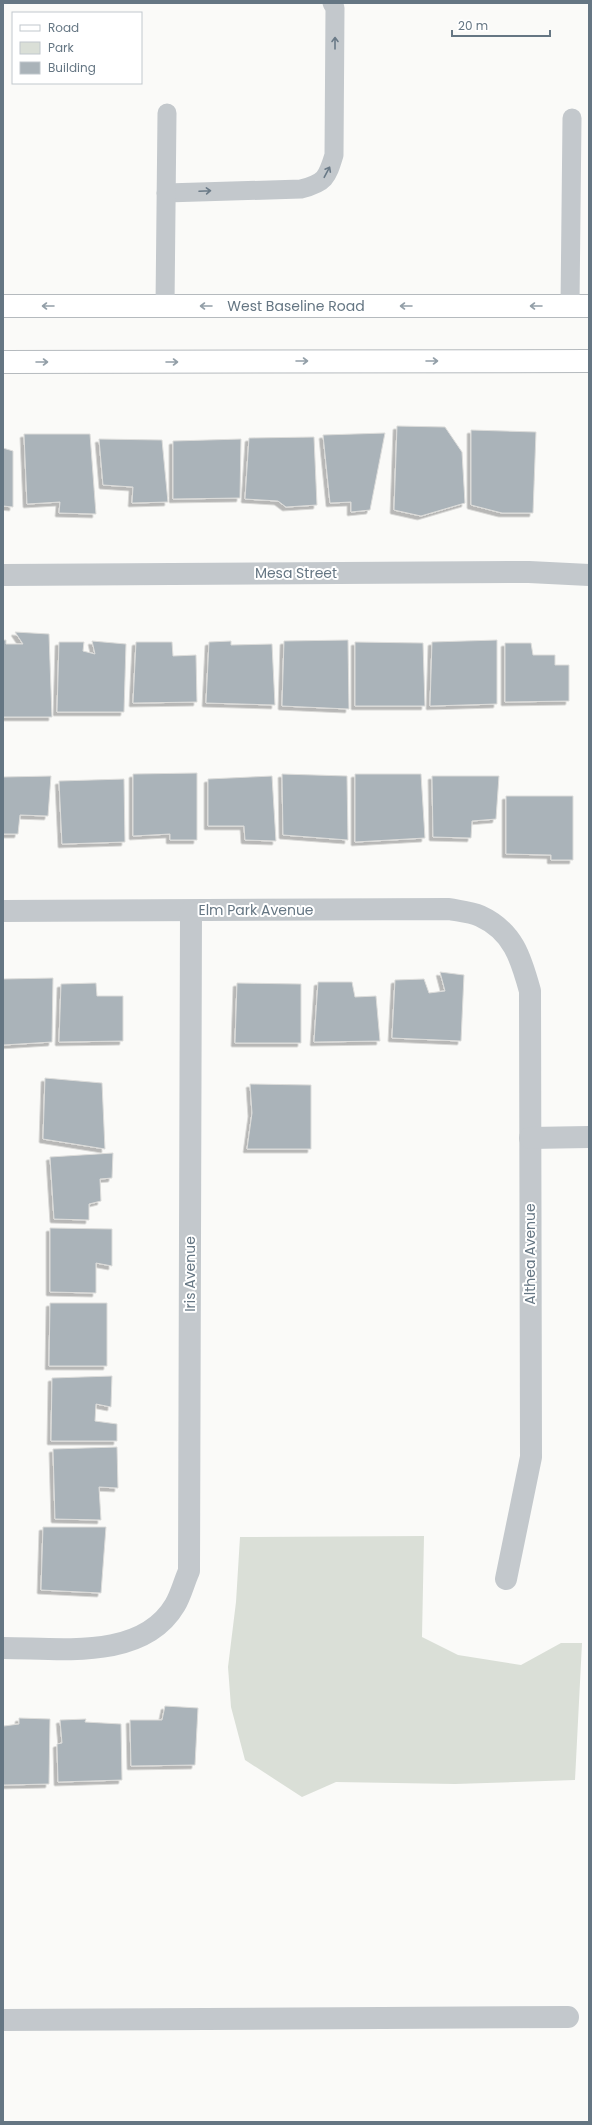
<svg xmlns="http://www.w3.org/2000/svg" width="592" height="2125" font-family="Poppins,sans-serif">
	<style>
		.green { fill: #dadfd7 }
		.building { fill: #aab3b9; stroke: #dcdcda; filter: url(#shadow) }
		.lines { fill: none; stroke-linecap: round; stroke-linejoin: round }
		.primary-casing { stroke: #b5babe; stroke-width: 24 }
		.service { stroke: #c3c8cc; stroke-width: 19 }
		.minor { stroke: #c3c8cc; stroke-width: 22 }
		.primary { stroke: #fff; stroke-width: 22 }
		.oneway { stroke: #6a7a87 }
		.oneway2 { stroke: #939fa8 }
		.labels { text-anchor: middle; stroke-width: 4; stroke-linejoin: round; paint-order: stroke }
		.street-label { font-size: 14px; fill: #657683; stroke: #fff }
	</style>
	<defs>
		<filter id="shadow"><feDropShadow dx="-3.5" dy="3.5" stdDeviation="0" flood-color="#0004"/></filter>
	</defs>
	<rect width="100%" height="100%" fill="#fafaf8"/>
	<path class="green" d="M424,1536L422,1637L458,1655L521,1665L561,1643H582L575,1780L455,1784L336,1782L302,1797L245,1760L231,1707L228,1667L236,1602L240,1537Z"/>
	<g class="building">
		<path d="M397,426L445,427L462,452L465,503L421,516L394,510Z"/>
		<path d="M471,430L536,432L533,513H502L471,505Z"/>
		<path d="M385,433L370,510L351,512V502L330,503L323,435Z"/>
		<path d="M24,434H90L96,514L59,513L60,502L27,504Z"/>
		<path d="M314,437L317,505L286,507L278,501L245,499L249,438Z"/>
		<path d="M99,439L162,440L168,502L132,503L133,487L103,485Z"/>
		<path d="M241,439L240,498L173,499V441Z"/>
		<path d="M3,448L13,451V507L3,506Z"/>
		<path d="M15,632L49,634L52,717H3V640H6V644H23Z"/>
		<path d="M348,640L349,709L282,706L284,641Z"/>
		<path d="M497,640V704L430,706L432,642Z"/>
		<path d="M92,641L126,644L124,712H57L59,642H84L83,651L95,654Z"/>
		<path d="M231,641V645L272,644L275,705L206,703L209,642Z"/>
		<path d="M136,642H172L173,656L196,655L197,702L133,703Z"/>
		<path d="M355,642L423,643L425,706H355Z"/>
		<path d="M505,643H531L533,655H555V665H569V701L505,702Z"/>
		<path d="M197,773V840H170V834L133,836V774Z"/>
		<path d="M282,774L347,776L348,840L283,835Z"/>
		<path d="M355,774H421L425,838L355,842Z"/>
		<path d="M51,776L48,816L20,815L18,834H3V777Z"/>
		<path d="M272,776L276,841L245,840L244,826H208V779Z"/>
		<path d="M432,776H499L496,819L472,821L471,838L433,837Z"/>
		<path d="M124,779L125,842L62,844L59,781Z"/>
		<path d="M506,796H573V860H551V855L506,854Z"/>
		<path d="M440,972L464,975L461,1041L392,1038L395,980L424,979L429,993L445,991Z"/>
		<path d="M53,978L52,1042L3,1045V979Z"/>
		<path d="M318,982H352L355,997L376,996L380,1041L314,1042Z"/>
		<path d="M96,983L97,996H123V1041L59,1042L61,984Z"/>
		<path d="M237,983L301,984V1043H235Z"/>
		<path d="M45,1078L102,1083L105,1149L43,1139Z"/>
		<path d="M250,1084L311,1085V1149H247L252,1113Z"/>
		<path d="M113,1153L112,1178L100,1179L101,1201L89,1204V1220L54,1219L50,1157Z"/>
		<path d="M50,1228L112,1229V1266L96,1263V1293L50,1292Z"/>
		<path d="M50,1303H107V1366H49Z"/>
		<path d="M112,1376L111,1407L96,1404L95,1421L117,1424V1441H51L52,1378Z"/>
		<path d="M117,1447L118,1488L99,1487L101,1520L55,1519L53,1449Z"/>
		<path d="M43,1527H106L101,1593L41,1590Z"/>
		<path d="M165,1706L198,1708L195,1765L131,1766L130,1720H162Z"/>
		<path d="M19,1718L50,1719L49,1784L3,1785V1723L4,1726L19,1724Z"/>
		<path d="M86,1719L85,1722L121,1724L122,1780L58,1782L57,1744L62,1743L60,1720Z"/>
	</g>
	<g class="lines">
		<g class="primary-casing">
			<g id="primary">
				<path id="s1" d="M3,306H589"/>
				<path d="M3,362L589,361"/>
			</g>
		</g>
		<g class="service">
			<path d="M166,193L301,189C325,183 327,178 334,155L335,8L332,3"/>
			<path d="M165,306L167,113"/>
			<path d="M570,306L572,118"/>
		</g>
		<g class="minor">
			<path d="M3,575L529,572L589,575"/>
			<path d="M3,911L449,909C459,911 471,912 480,916C513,931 521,958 530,991L531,1457L506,1579"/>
			<path d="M530,1138L589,1137"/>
			<path d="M3,1648C59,1648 142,1661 175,1605C181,1595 184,1582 189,1571L191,911"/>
			<path d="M3,2020L568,2017"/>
		</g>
		<use href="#primary" class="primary"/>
	</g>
	<defs><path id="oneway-shaft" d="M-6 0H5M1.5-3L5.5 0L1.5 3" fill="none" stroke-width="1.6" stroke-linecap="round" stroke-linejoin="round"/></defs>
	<g class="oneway">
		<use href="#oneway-shaft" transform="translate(335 43) rotate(-90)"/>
		<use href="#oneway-shaft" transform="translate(327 172) rotate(-62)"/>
		<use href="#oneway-shaft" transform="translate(205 191) rotate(-3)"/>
	</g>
	<g class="oneway2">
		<use href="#oneway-shaft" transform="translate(48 306) rotate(180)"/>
		<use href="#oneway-shaft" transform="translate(206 306) rotate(180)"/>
		<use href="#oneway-shaft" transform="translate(406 306) rotate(180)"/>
		<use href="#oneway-shaft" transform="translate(536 306) rotate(180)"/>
		<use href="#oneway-shaft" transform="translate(302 361)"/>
		<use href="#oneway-shaft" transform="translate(432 361)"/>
		<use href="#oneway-shaft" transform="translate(42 362)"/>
		<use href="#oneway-shaft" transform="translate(172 362)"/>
	</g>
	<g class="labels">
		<g class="street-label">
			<text dy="5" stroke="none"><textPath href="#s1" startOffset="293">West Baseline Road</textPath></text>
			<text x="296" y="578">Mesa Street</text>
			<text x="256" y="915">Elm Park Avenue</text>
			<text transform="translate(530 1254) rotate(-90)" y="5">Althea Avenue</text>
			<text transform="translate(190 1274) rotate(-90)" y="5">Iris Avenue</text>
		</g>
	</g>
	<rect width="592" height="2125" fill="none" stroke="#657683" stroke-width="8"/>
	<rect x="12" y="12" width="130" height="72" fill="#ffffff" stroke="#c1c8cd"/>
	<rect x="20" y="25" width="20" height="6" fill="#ffffff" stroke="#c1c8cd"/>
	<text x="48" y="32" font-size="12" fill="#657683">Road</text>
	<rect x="20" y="42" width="20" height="12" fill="#dadfd7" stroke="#c1c8cd"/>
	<text x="48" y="52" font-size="12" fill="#657683">Park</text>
	<rect x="20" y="62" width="20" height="12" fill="#aab3b9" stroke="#c1c8cd"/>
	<text x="48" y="72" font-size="12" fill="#657683">Building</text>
	<path d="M452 30v6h98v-6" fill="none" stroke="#657683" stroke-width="2"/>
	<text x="458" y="30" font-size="12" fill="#657683" stroke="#ffffff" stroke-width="3" paint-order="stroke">20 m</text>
</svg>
